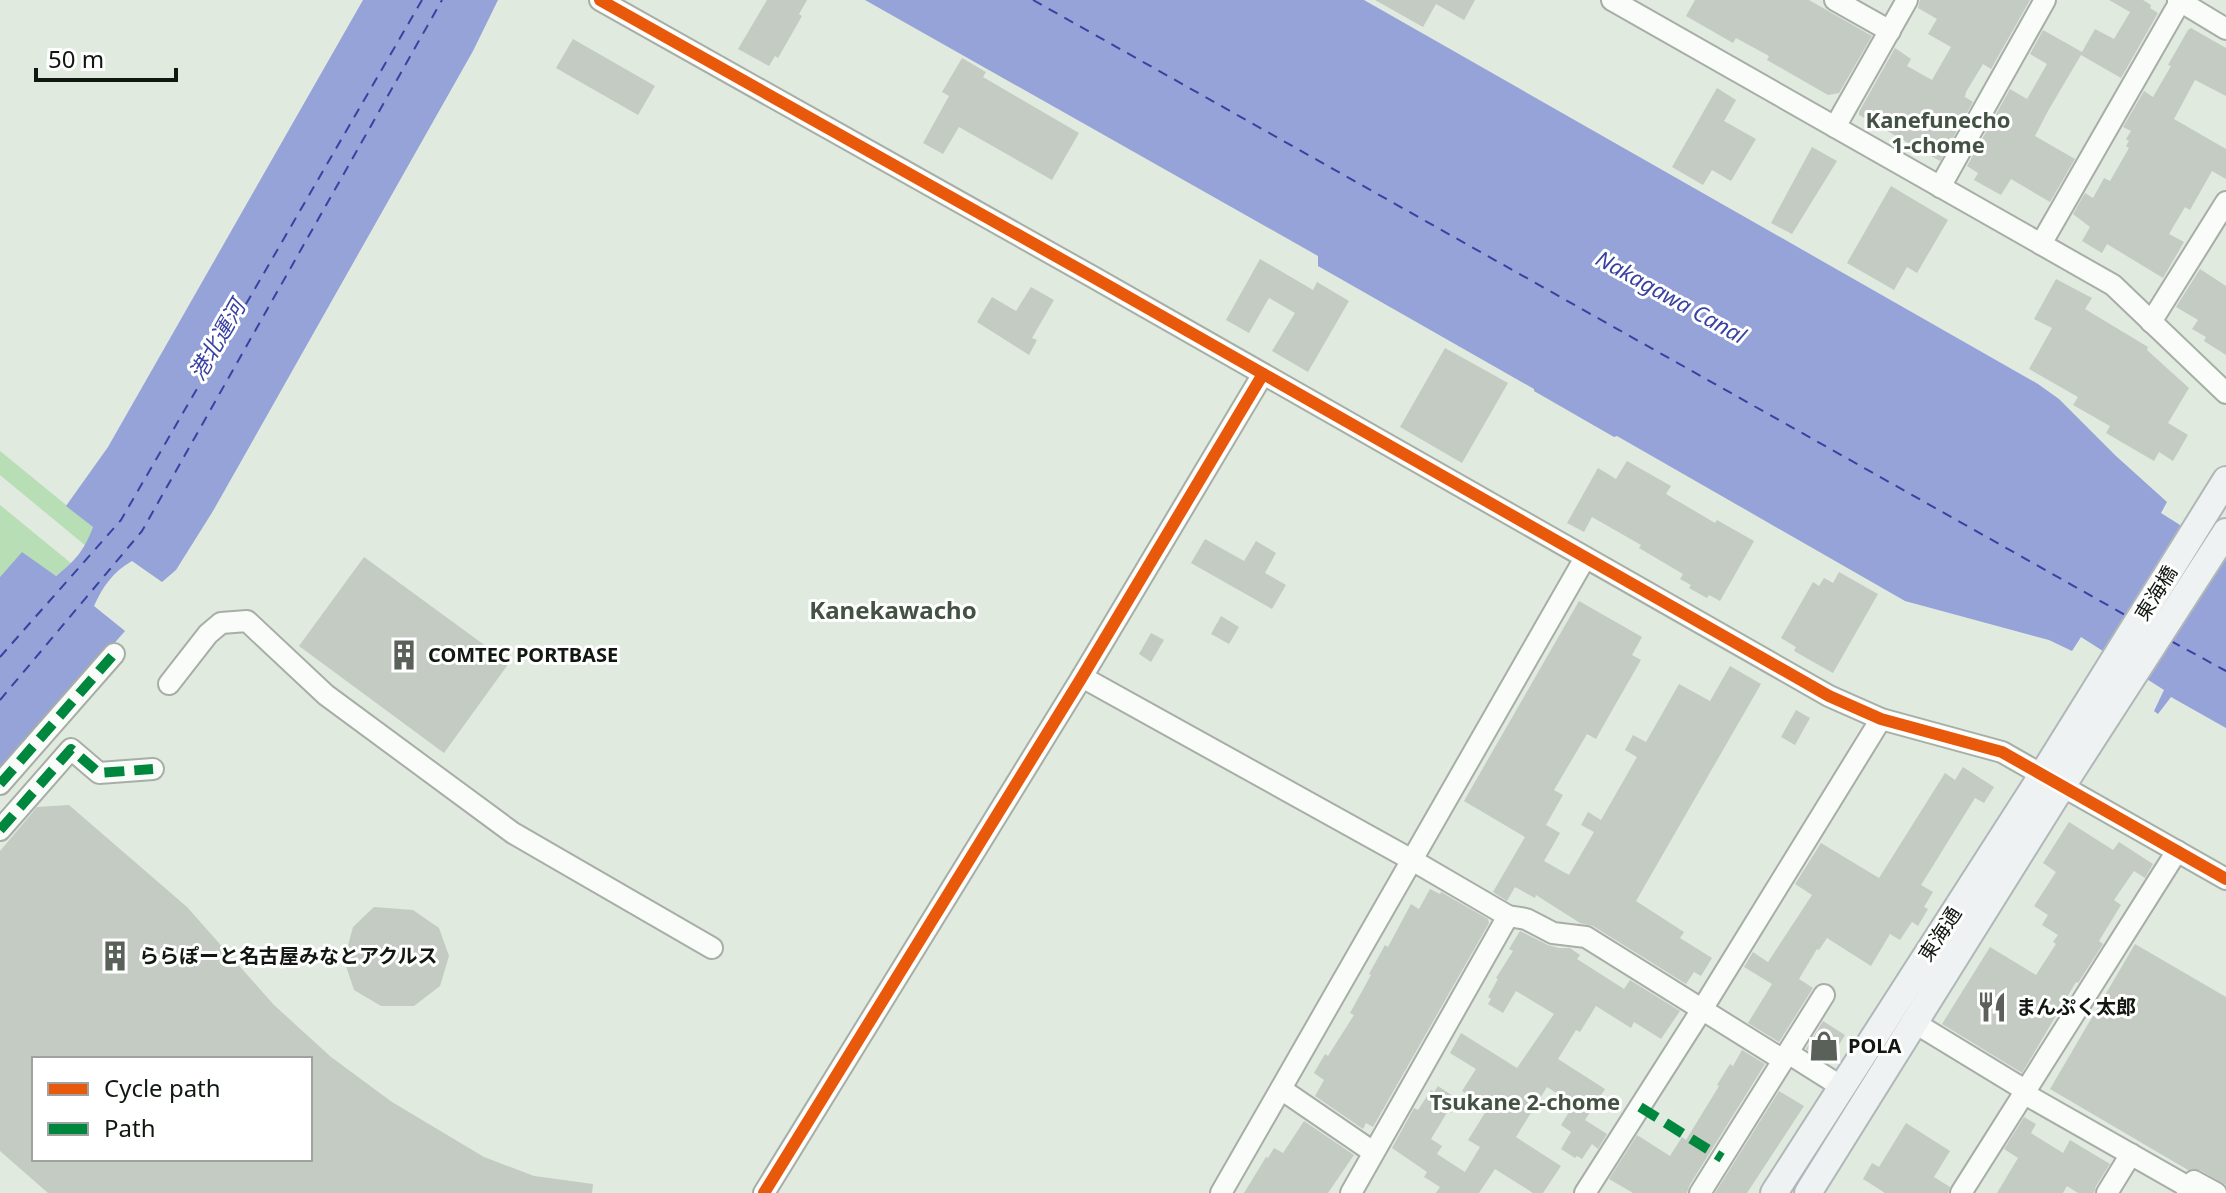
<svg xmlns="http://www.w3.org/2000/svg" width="2226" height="1193" font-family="'Noto Sans','Noto Sans JP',sans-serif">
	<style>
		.green { fill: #b7deb5 }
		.water { fill: #95a3d8 }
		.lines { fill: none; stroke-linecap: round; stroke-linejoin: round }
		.ferry { stroke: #3a42a1; stroke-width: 2; stroke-dasharray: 10 8; stroke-linecap: butt }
		.building { fill: #c3cbc3; fill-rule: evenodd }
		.minor-casing { stroke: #a7aea6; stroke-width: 24 }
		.major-casing { stroke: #b0b7b8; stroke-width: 30 }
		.minor { stroke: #fafcfa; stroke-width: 20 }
		.major { stroke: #eff2f3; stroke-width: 26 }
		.quiet { stroke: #00873e; stroke-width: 10; stroke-dasharray: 20 10; stroke-linecap: butt }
		.cycleway-casing { stroke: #fff; stroke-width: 17 }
		.cycleway { stroke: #e8590c; stroke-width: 12 }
		.labels { text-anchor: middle; stroke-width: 6; stroke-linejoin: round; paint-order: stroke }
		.street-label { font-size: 20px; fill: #111711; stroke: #fff }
		.poi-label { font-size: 20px; font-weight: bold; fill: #111711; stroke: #fff; text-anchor: start }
		.neighbourhood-label { font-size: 22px; font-weight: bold; fill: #435242; stroke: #fff }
		.water-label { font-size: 22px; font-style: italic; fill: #3a42a1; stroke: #fff }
		.quarter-label { font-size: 24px; font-weight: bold; fill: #435242; stroke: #fff }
	</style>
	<rect width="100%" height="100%" fill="#e0eadf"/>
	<g class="green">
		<path d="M0,451L93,527L86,546L0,475Z"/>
		<path d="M0,505L72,564L55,576L22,552L0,577Z"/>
	</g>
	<g class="water">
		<path d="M363,0H498L473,51L213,511L176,570L162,582L132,561C113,572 103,586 94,606L125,631L0,774V577L22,552L56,576C75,561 84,551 93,527L66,506L108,447Z"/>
		<path d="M865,0H1364L2038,384L2059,399L2116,456L2167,502L2161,513L2226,554V728L2171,697L2158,714L2154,711L2164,690L2081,637L2072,651L2049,640L1905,601L1617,436L1614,437L1534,391V389L1318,266V256Z"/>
	</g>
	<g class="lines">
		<g class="ferry">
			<path d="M1033,0L2127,616"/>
			<path d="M2171,641L2226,671"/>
			<path d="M0,657L121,520L422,0"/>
			<path d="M0,700L142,531L442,0"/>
		</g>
	</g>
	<g class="building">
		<path d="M767,0H807L799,14L802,16L778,58L775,56L769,66L738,49Z"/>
		<path d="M1375,0H1475L1464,20L1436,4L1423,27Z"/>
		<path d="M1695,0H1809L1872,36L1839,93L1828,95L1767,60L1769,56L1736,38L1733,43L1686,16Z"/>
		<path d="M1920,0H2030L1991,69L1983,64L1966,92L1965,97L1973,102L1940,161L1859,115V112L1895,48L1911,59L1907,66L1932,80L1951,47L1928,34L1937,19L1918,8Z"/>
		<path d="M2109,0H2143L2151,5L2150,8L2158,13L2121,78L2081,55L2048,111L2035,136L2075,159L2050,202L2011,179L2001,195L1974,180L1978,173L1967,166L2010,89L2027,99L2047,64L2030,54L2043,30L2082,52L2095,29L2114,39L2130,12Z"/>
		<path d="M2191,28L2226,48V96L2195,80L2174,119L2226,149V179L2212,171L2190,210L2185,207L2169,234L2184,242L2163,278L2107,244L2102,253L2082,241L2090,227L2073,214L2085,193L2093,198L2104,178L2110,181L2129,148L2126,146L2129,141L2126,139L2131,131L2123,127L2144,91L2153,97L2171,66L2168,65L2188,30Z"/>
		<path d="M573,39L655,86L638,115L556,68Z"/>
		<path d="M962,58L986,72L983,77L1079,133L1052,180L959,127L943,154L923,143L949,96L942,92Z"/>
		<path d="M1717,88L1736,100L1724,121L1756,139L1731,181L1712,170L1703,185L1672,167Z"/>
		<path d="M1812,147L1837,161L1792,234L1771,223Z"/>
		<path d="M1891,186L1948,220L1917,273L1907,267L1894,290L1847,263Z"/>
		<path d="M1260,259L1313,290L1317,282L1349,301L1308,372L1272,351L1295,313L1269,298L1249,333L1226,320Z"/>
		<path d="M2200,269L2226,286V355L2204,341L2206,337L2192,329L2198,320L2176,307Z"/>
		<path d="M2056,279L2092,298L2085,309L2148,347L2147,350L2189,388L2168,423L2188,435L2173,461L2159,452L2154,461L2106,433L2110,426L2073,405L2078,397L2029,369L2052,328L2034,319Z"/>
		<path d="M1031,287L1054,300L1032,338L1037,340L1029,355L977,322L992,297L1016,311Z"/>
		<path d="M1445,348L1508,383L1462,463L1400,427Z"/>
		<path d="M1627,461L1671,486L1666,494L1715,523L1717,520L1754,541L1720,601L1709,595L1707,598L1689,588L1691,585L1680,579L1683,574L1639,548L1641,545L1592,517L1584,532L1567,523L1598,468L1616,479Z"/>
		<path d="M1205,539L1244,561L1256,541L1276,553L1265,573L1286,585L1272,609L1191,563Z"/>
		<path d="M364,557L509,663L444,753L299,646Z"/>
		<path d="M1839,572L1878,594L1833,673L1794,651L1796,647L1781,638L1813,582L1819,586L1824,578L1833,583Z"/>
		<path d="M1579,601L1642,637L1632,655L1641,660L1606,721L1596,739L1587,734L1554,790L1563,795L1546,825L1560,833L1544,861L1569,875L1594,832L1581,825L1588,812L1601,820L1637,757L1625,750L1633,735L1646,742L1679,684L1710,701L1730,666L1761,684L1636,901L1684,932L1680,938L1712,958L1701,976L1694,972L1686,984L1593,926L1580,923L1536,895L1535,898L1515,887L1507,901L1493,892L1525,837L1464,801Z"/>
		<path d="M1221,616L1239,627L1229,644L1211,634Z"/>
		<path d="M1151,633L1164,640L1151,662L1139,654Z"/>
		<path d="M1796,710L1810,718L1795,745L1781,737Z"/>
		<path d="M1963,767L1994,787L1984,803L1975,798L1921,885L1933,892L1924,907L1928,909L1918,926L1912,922L1900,940L1890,934L1871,966L1827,938L1819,950L1817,949L1799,979L1813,988L1779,1042L1748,1023L1772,984L1744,967L1753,952L1768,962L1812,895L1795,884L1821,843L1879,878L1945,773L1955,780Z"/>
		<path d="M69,805L187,907L274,1005L331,1057L392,1102L484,1157L534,1176L593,1184L592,1193H48L0,1151V851L37,807ZM34,1059H310V1159H34Z"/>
		<path d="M2069,822L2113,850L2119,842L2153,864L2145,878L2134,871L2114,900L2121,905L2099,941L2103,944L2078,983L2076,982L2022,1073L1942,1024L1990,947L2036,975L2056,944L2053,942L2058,935L2042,925L2048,915L2034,906L2056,872L2043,863Z"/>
		<path d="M1430,889L1440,894L1441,892L1488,919L1489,923L1373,1127L1366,1123L1363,1129L1315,1096L1324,1080L1314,1073L1325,1054L1328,1056L1354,1015L1350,1013L1371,975L1369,974L1385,945L1388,947L1411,904L1419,909Z"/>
		<path d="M374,907L413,910L439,928L449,956L440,986L414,1006H381L354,990L344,960L353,927Z"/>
		<path d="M1520,931L1548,945L1559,948H1570L1580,955L1577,959L1624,989L1630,980L1680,1011L1661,1039L1634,1022L1631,1028L1596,1006L1580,1032L1576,1030L1558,1059L1605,1089L1585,1120L1607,1134L1598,1149L1592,1144L1582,1159L1577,1156L1575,1158L1561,1149L1571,1132L1561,1125L1574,1104L1547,1087L1516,1137L1561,1166L1543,1193H1533L1495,1169L1479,1193H1436L1440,1187L1424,1177L1427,1172L1392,1148L1414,1108L1418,1110L1431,1090L1434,1092L1438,1086L1459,1100L1451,1113L1448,1111L1431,1139L1442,1146L1437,1154L1465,1172L1480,1147L1468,1140L1488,1108L1462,1091L1476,1069L1450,1053L1461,1033L1517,1068L1554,1014L1516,991L1503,1013L1488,1004L1491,999L1488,997L1498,979L1496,978L1513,951L1509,949Z"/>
		<path d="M2135,944L2226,997V1185L2200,1170H2188L2050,1089Z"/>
		<path d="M1823,1021L1845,1035L1828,1063L1806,1049Z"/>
		<path d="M1742,1050L1765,1064L1689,1186L1687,1193H1633L1609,1179L1637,1135L1670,1156L1682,1137L1686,1140L1719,1086L1717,1085L1730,1064L1733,1066Z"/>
		<path d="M1779,1091L1804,1106L1747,1193H1715Z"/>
		<path d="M2024,1117L2036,1124L2031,1133L2063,1153L2070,1140L2110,1164L2096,1186L2094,1193H2078L2067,1186L2063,1193H1997L2018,1158L2004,1149Z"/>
		<path d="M1304,1121L1354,1155L1328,1193H1244L1266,1157L1268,1158L1274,1148L1283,1153Z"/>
		<path d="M1906,1123L1950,1151L1934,1177L1950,1187L1948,1193H1885L1863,1179L1872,1163L1879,1167Z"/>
	</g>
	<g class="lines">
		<g class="minor-casing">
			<g id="minor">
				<path d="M600,0L1093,277L1829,696L1881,719L2002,752L2226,879"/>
				<path d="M1612,0L2113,285L2226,393"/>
				<path d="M1835,0L1890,31"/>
				<path d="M2178,0L2226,29"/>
				<path d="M1835,127L1907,0"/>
				<path d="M1940,187L2045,0"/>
				<path d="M2041,244L2181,0"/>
				<path d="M2151,322L2226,202"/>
				<path d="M1082,677L1412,860L1508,916L1526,919L1553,933L1586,937L1783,1060"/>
				<path d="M169,684L208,634L221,623L247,621L326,695L513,833L712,948"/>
				<path d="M0,784L114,654"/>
				<path d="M0,830L71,749L99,773L153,769"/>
				<path d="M1915,1023L2025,1090"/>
				<path d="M1788,1053L1842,1087"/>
				<path d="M1281,1089L1373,1152"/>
				<path d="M2023,1093L2190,1188"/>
				<path d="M764,1193L1082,677L1263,374"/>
				<path d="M1221,1193L1585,558"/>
				<path d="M1351,1193L1508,916"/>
				<path d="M1585,1193L1701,1011L1881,719"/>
				<path d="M1700,1193L1824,995"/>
				<path d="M1961,1193L2177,851"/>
				<path d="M2107,1193L2131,1154"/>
				<path d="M2187,1193L2194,1181L2216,1193"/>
			</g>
		</g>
		<g class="major-casing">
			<g id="major">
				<path d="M1774,1193L2043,774L2226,480"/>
				<path d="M1808,1193L2062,786L2226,532"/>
			</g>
		</g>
		<use href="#minor" class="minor"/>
		<use href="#major" class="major"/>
		<g class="quiet">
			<path d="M0,784L114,654"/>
			<path d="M0,830L71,749L99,773L153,769"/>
			<path d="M1640,1107L1722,1158"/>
		</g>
		<g class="cycleway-casing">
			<g id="cycleway">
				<path d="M600,0L1093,277L1829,696L1881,719L2002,752L2226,879"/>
				<path d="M764,1193L1082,677L1263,374"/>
			</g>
		</g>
		<use href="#cycleway" class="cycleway"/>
	</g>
	<defs>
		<g id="building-bare" transform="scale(2.4)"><path d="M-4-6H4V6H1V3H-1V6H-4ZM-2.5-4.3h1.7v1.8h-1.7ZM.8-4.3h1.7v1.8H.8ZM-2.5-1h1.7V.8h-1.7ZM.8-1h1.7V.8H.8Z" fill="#596159" stroke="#fff" stroke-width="2.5" paint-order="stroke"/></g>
		<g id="restaurant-bare" transform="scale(2.4)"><path d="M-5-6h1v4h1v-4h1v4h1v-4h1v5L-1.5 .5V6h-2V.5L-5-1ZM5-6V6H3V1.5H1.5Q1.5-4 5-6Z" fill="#596159" stroke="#fff" stroke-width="2.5" paint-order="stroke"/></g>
		<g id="shop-bare" transform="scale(2.4)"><path d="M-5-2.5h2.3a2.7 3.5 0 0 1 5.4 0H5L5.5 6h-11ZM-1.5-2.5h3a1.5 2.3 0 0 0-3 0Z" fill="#596159" stroke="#fff" stroke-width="2.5" paint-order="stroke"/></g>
	</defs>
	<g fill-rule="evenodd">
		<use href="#building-bare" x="404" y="655"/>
		<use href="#building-bare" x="115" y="956"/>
		<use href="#restaurant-bare" x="1992" y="1007"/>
		<use href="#shop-bare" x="1824" y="1046"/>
	</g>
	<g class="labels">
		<g class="street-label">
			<text transform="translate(2156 593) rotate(-58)" y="7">東海橋</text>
			<text transform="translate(1940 934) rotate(-57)" y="7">東海通</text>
		</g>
		<g class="poi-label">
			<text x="428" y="662">COMTEC PORTBASE</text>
			<text x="139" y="963">ららぽーと名古屋みなとアクルス</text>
			<text x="2016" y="1014">まんぷく太郎</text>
			<text x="1848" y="1053">POLA</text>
		</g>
		<g class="neighbourhood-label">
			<text x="1938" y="128">Kanefunecho<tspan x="1938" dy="25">1-chome</tspan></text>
			<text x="1525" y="1110">Tsukane 2-chome</text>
		</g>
		<g class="water-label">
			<text transform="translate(1671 297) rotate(29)" y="8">Nakagawa Canal</text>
			<text transform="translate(217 340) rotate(-60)" y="8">港北運河</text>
		</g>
		<g class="quarter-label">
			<text x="893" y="619">Kanekawacho</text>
		</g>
	</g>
	<rect x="32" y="1057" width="280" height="104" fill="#ffffff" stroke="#a0a2a0" stroke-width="2"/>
	<rect x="48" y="1083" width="40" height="12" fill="#e8590c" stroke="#a0a2a0" stroke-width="2"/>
	<text x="104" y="1097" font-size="24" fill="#111711">Cycle path</text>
	<rect x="48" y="1123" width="40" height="12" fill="#00873e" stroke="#a0a2a0" stroke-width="2"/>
	<text x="104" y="1137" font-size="24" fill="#111711">Path</text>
	<path d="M36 68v12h140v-12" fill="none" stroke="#111711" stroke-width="4"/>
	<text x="48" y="68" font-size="24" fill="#111711" stroke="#ffffff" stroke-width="6" paint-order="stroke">50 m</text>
</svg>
